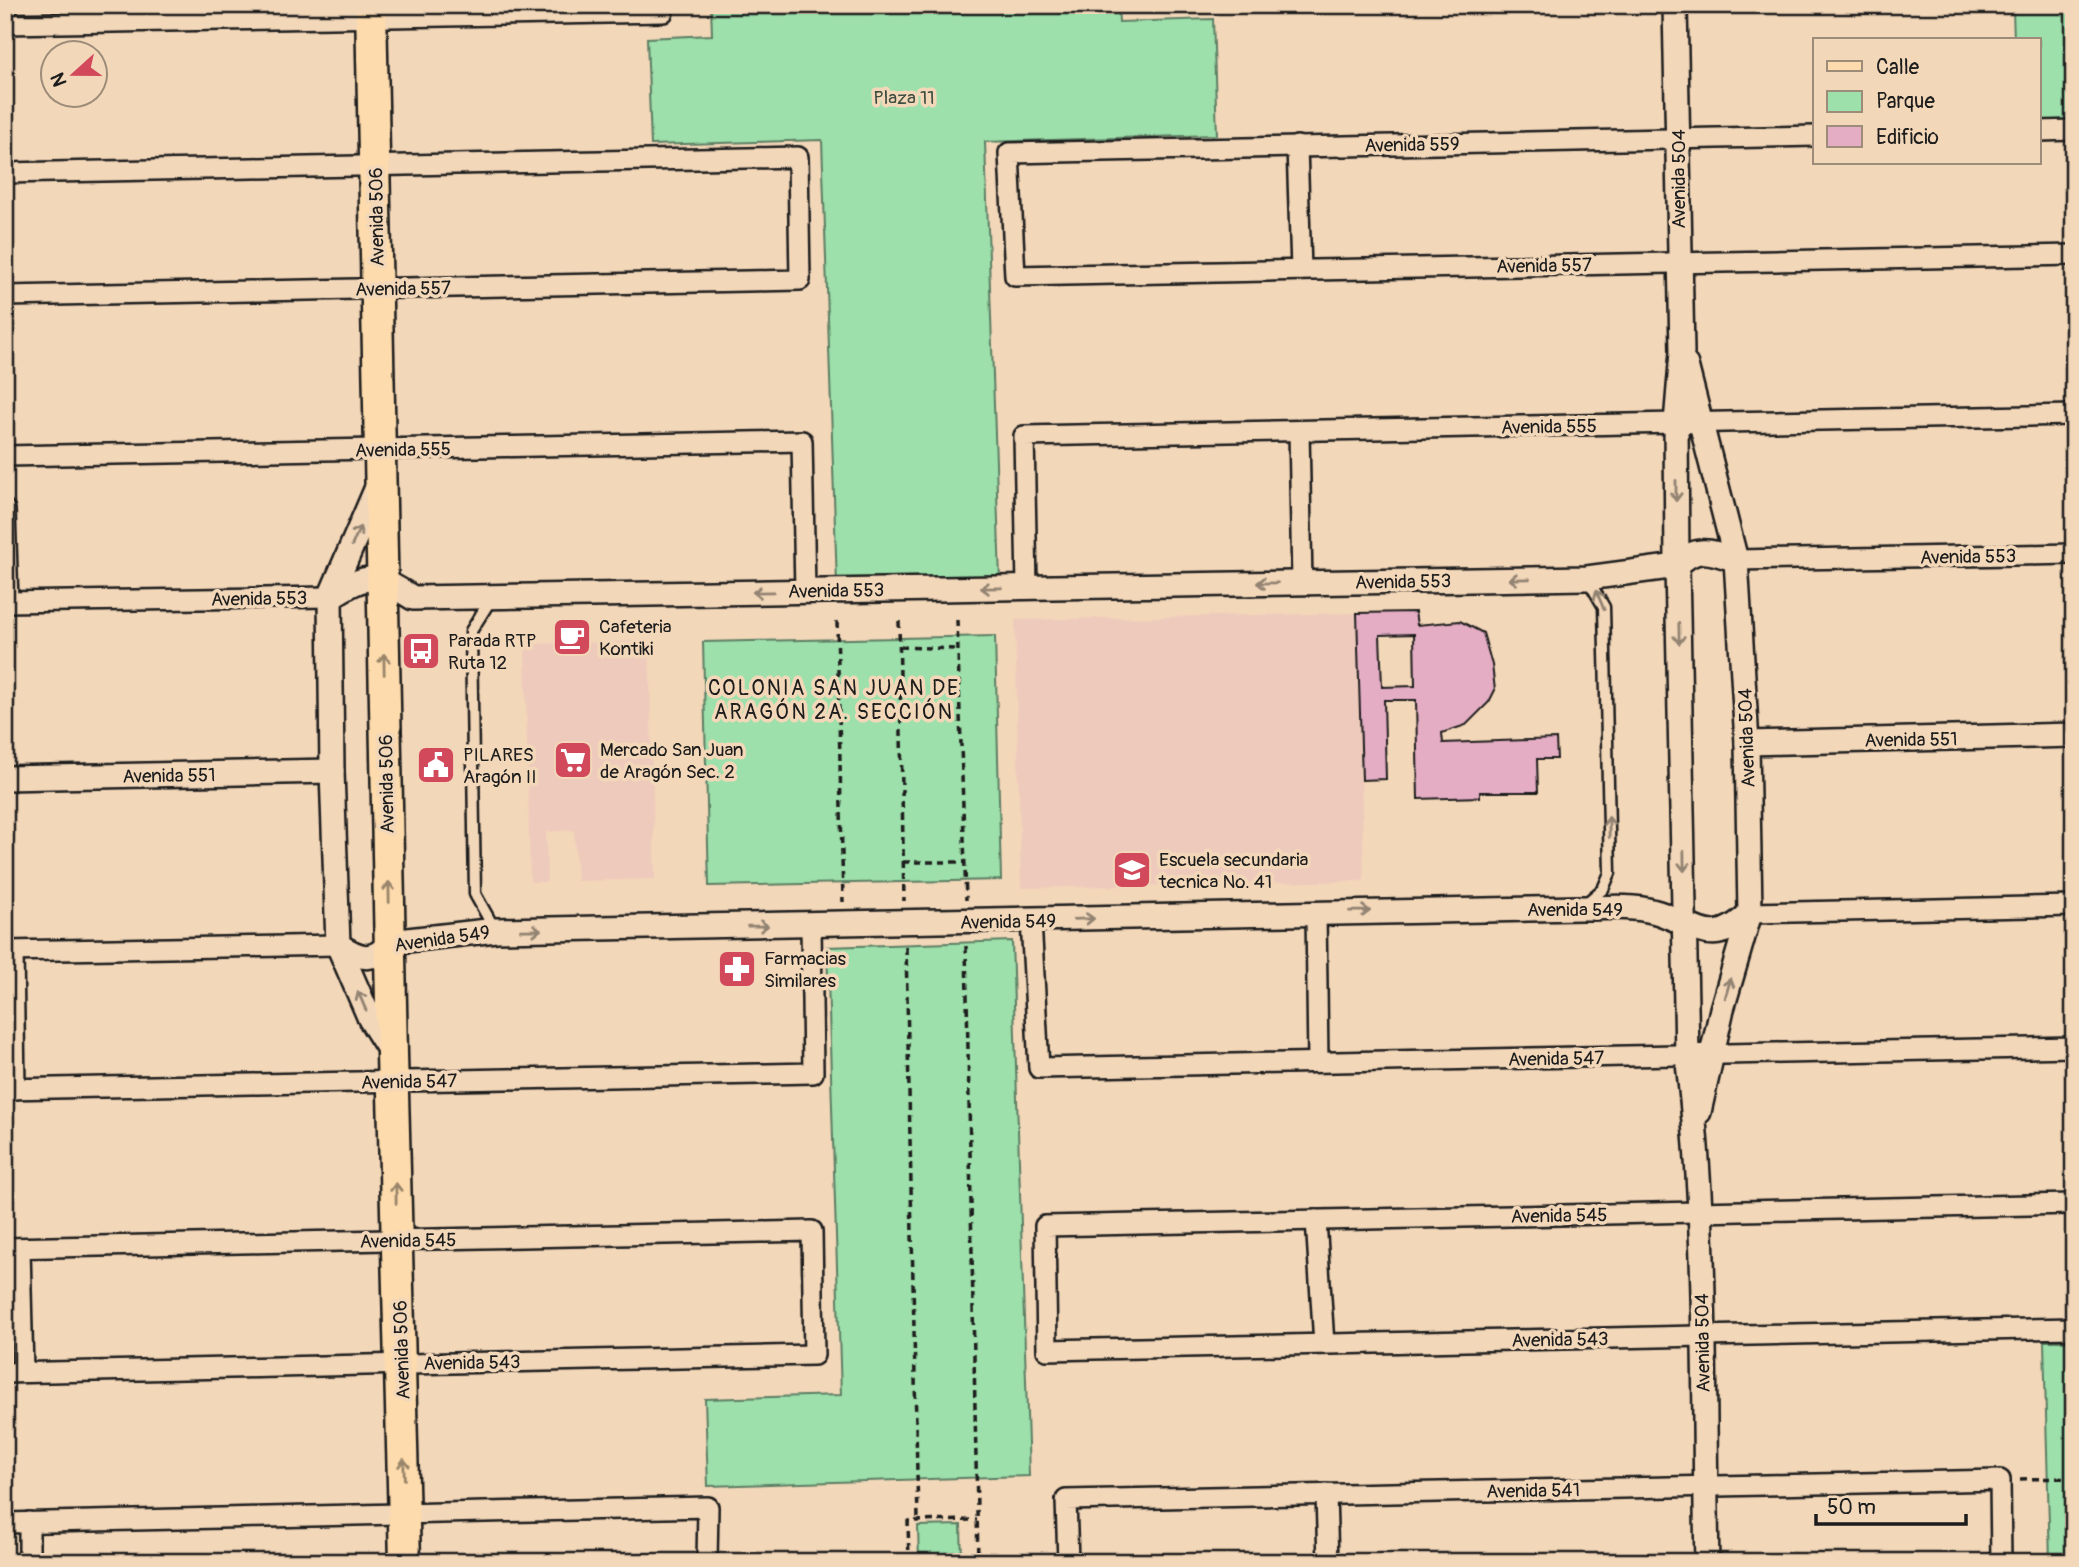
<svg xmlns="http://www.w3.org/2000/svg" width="2079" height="1567" font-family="Pangolin,sans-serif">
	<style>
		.built { fill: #eecabc }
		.green { fill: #9de0ab; stroke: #5c7e64; stroke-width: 2 }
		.building { fill: #e4adc4; stroke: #1c1c1c; stroke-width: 2; fill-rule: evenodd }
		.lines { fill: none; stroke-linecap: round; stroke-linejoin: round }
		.service-casing { stroke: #1c1c1c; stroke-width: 15 }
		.minor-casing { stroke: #1c1c1c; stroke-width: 24 }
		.tertiary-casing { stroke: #1c1c1c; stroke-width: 28 }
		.primary-casing { stroke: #1c1c1c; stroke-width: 35 }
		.path { stroke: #1c1c1c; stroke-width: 3.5; stroke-dasharray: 7 5; stroke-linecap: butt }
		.service { stroke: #f3d7b9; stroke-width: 10 }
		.minor { stroke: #f3d7b9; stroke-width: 19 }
		.tertiary { stroke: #f3d7b9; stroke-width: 23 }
		.primary { stroke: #fedbac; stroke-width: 30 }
		.oneway { stroke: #928372 }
		.oneway2 { stroke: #98856b }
		.labels { text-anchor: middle; stroke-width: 7; stroke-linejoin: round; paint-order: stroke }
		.park-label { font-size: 19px; fill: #3c4d40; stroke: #f3d7b9 }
		.street-label { font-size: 19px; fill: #1c1c1c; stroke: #f3d7b9 }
		.poi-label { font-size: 19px; fill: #1c1c1c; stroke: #f3d7b9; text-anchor: start }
		.neighbourhood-label { font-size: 21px; letter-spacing: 2px; fill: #1c1c1c; stroke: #f3d7b9 }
	</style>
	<rect width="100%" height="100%" fill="#f3d7b9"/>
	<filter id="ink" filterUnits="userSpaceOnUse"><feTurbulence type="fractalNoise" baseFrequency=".0143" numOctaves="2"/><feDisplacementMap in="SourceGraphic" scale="14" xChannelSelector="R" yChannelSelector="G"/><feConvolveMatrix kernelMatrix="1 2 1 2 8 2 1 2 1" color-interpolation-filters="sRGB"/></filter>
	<g filter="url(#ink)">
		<g class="built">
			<path d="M1357,613L1364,881L1021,888L1015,620Z"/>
			<path d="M649,641L655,879L577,881L574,830L546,832L547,882H530L525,644Z"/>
		</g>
		<g class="green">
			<path d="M711,5H1118L1119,22L1213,19L1217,135L985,142L1000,580L837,585L822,140L651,145L647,38L712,35Z"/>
			<path d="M2074,9V123H2039V40H2014L2013,10Z"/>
			<path d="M995,636L1001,880L709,886L703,642Z"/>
			<path d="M1012,941L1029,1476L708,1486L705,1399L841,1395L827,947Z"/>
			<path d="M2044,1341H2074V1562H2050Z"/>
			<path d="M961,1525L962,1562H919L918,1526Z"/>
		</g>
		<path class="building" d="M1415,612L1417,625L1460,621L1483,633L1492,665L1495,690L1489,702L1466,725L1442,733L1443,743L1556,739L1557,759H1537L1538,792H1480V797L1418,799L1416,700H1384L1386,779L1362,780L1357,613ZM1414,634L1415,686L1382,687L1380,635Z"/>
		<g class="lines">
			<g class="service-casing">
				<g id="service">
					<path d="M491,599L471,631L475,894L495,930"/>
					<path d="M1584,905L1603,889L1610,873L1604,607L1587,578"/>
				</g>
			</g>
			<g class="minor-casing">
				<g id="minor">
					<path d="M5,24L663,12V5"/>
					<path d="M2039,131L2074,130"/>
					<path d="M1815,136L1009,153L1015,276L2074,255"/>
					<path d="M1297,146L1301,270"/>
					<path d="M5,173L798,157L800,280L5,296"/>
					<path d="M1299,431L1302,583"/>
					<path d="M5,456L802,441L805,591"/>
					<path d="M5,510L8,602"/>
					<path d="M1736,560L2074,554"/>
					<path d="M1027,587L1024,436L2074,415"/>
					<path d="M5,602L330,597"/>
					<path d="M1316,912L1318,1062"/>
					<path d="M1750,913L2074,906"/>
					<path d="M1031,920L1039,1068L2074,1047"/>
					<path d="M5,951L338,945"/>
					<path d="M13,951L15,1089"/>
					<path d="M5,1089L813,1073L811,925"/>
					<path d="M2074,1204L1045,1226L1047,1350L2074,1328"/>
					<path d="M1316,1220L1324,1344"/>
					<path d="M5,1248L812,1231L814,1355L5,1373"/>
					<path d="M20,1248L23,1372"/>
					<path d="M1326,1494L1328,1562"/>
					<path d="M5,1523L708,1507L707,1562"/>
					<path d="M29,1562V1522"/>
					<path d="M1068,1562L1066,1500L2000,1480L2001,1562"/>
				</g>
			</g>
			<g class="tertiary-casing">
				<g id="tertiary">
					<path d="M1675,5L1682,352L1676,423L1677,566L1687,1055C1708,1223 1703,1393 1707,1562"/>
					<path d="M1686,365L1736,560L1747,743L1750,913L1722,1009L1699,1112"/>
					<path d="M378,485L330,597L332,771L338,945L370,1019L392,1054"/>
					<path d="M1677,566C1696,544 1713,552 1736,560"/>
					<path d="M330,597C370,572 374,574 413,598L1587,578L1677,566"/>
					<path d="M1747,743L2074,735"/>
					<path d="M5,778L332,771"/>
					<path d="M338,945C359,958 373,964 390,942L496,930L1581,908C1604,908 1630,905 1652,911C1696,922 1708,953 1750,913"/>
				</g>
			</g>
			<g class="primary-casing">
				<path id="primary" d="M371,5L392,1054L405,1562"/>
			</g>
			<g class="path">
				<path d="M957,620L966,900"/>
				<path d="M837,621L843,902"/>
				<path d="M899,621L904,901"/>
				<path d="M900,647L957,649"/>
				<path d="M903,862H964"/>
				<path d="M966,946L978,1562"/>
				<path d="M906,947L918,1521"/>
				<path d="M2020,1479L2074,1478"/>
				<path d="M909,1562L908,1521L977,1520"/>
			</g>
			<use href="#service" class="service"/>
			<use href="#minor" class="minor"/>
			<use href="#tertiary" class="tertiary"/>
			<use href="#primary" class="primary"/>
		</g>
		<defs><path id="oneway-shaft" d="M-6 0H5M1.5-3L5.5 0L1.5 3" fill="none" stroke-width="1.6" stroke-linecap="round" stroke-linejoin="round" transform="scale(1.75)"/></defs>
		<g class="oneway">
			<use href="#oneway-shaft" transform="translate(1676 491) rotate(90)"/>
			<use href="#oneway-shaft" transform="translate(356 536) rotate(-67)"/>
			<use href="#oneway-shaft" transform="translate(1519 579) rotate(179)"/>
			<use href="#oneway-shaft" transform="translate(1267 583) rotate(179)"/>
			<use href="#oneway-shaft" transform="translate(991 588) rotate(179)"/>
			<use href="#oneway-shaft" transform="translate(763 592) rotate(179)"/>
			<use href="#oneway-shaft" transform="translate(1600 600) rotate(-113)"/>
			<use href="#oneway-shaft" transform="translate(1679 634) rotate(89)"/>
			<use href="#oneway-shaft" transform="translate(1609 827) rotate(-91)"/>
			<use href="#oneway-shaft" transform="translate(1684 861) rotate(89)"/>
			<use href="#oneway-shaft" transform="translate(1360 911) rotate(-1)"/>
			<use href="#oneway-shaft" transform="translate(1084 919) rotate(-2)"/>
			<use href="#oneway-shaft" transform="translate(758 926) rotate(-1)"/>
			<use href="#oneway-shaft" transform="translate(531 930) rotate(-1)"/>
			<use href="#oneway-shaft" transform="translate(1728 988) rotate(-74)"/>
			<use href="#oneway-shaft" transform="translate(362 1001) rotate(-113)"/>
		</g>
		<g class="oneway2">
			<use href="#oneway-shaft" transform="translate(384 664) rotate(-91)"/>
			<use href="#oneway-shaft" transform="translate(389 892) rotate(-91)"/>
			<use href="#oneway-shaft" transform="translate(396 1193) rotate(-91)"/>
			<use href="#oneway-shaft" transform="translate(404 1469) rotate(-92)"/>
		</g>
	</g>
	<defs>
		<g id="cafe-square" transform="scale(2.0125)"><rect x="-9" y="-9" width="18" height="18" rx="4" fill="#d1495b" stroke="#f3d7b9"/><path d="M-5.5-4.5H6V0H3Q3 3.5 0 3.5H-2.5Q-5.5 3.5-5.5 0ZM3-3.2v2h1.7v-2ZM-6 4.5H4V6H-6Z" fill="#fff"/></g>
		<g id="bus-square" transform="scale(2.0125)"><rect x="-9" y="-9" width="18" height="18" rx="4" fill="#d1495b" stroke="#f3d7b9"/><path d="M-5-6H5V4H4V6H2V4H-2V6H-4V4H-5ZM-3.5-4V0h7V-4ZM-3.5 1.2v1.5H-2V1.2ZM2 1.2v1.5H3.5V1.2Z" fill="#fff"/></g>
		<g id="supermarket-square" transform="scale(2.0125)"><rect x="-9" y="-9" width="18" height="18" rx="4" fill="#d1495b" stroke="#f3d7b9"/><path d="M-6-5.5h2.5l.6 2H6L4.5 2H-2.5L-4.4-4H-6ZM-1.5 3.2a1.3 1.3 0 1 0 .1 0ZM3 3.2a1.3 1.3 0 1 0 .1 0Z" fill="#fff"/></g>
		<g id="civic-square" transform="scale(2.0125)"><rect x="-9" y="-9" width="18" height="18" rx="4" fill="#d1495b" stroke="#f3d7b9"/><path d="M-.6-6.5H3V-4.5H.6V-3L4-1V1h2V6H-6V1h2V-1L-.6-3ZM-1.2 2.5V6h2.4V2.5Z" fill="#fff"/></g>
		<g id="school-square" transform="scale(2.0125)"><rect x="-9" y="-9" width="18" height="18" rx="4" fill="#d1495b" stroke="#f3d7b9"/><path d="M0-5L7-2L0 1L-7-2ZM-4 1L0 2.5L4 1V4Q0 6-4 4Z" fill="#fff"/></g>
		<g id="pharmacy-square" transform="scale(2.0125)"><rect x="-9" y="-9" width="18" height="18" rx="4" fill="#d1495b" stroke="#f3d7b9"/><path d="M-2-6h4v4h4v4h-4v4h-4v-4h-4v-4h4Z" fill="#fff"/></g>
	</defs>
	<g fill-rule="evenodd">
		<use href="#cafe-square" x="572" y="637"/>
		<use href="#bus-square" x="421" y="651"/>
		<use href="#supermarket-square" x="573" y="760"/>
		<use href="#civic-square" x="436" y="765"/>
		<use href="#school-square" x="1132" y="870"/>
		<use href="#pharmacy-square" x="737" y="969"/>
	</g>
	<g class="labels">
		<g class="park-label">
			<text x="904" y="104">Plaza 11</text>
		</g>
		<g class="street-label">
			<text transform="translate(1412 144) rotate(-1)" y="7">Avenida 559</text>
			<text transform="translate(1678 179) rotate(-90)" y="7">Avenida 504</text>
			<text transform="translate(376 217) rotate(-91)" y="7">Avenida 506</text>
			<text transform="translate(1544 265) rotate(-1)" y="7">Avenida 557</text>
			<text transform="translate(403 288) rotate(-1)" y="7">Avenida 557</text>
			<text transform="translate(1549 426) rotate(-1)" y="7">Avenida 555</text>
			<text transform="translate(403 449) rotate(-1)" y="7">Avenida 555</text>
			<text transform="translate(1968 556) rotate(-1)" y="7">Avenida 553</text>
			<text transform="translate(1403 581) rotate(-1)" y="7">Avenida 553</text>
			<text transform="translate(836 590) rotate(-1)" y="7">Avenida 553</text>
			<text transform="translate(259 598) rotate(-1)" y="7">Avenida 553</text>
			<text transform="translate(1746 738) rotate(-92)" y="7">Avenida 504</text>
			<text transform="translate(1911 739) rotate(-1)" y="7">Avenida 551</text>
			<text transform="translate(169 775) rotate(-1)" y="7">Avenida 551</text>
			<text transform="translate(386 784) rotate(-91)" y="7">Avenida 506</text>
			<text x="1575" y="916">Avenida 549</text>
			<text transform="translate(1008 921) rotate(-1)" y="7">Avenida 549</text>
			<text transform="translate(442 938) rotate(-8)" y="7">Avenida 549</text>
			<text transform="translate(1556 1058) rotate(-1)" y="7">Avenida 547</text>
			<text transform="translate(409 1081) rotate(-1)" y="7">Avenida 547</text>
			<text transform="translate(1559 1215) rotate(-1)" y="7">Avenida 545</text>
			<text transform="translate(408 1240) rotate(-1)" y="7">Avenida 545</text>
			<text transform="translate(1560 1339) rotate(-1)" y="7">Avenida 543</text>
			<text transform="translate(1702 1343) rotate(-91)" y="7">Avenida 504</text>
			<text transform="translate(401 1350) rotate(-92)" y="7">Avenida 506</text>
			<text transform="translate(472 1362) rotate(-1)" y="7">Avenida 543</text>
			<text transform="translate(1533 1490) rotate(-1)" y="7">Avenida 541</text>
		</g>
		<g class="poi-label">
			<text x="599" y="633">Cafeteria<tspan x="599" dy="22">Kontiki</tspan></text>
			<text x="448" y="647">Parada RTP<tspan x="448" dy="22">Ruta 12</tspan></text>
			<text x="600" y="756">Mercado San Juan<tspan x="600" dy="22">de Aragón Sec. 2</tspan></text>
			<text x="463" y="761">PILARES<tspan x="463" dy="22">Aragón II</tspan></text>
			<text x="1159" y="866">Escuela secundaria<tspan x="1159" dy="22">tecnica No. 41</tspan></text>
			<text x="764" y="965">Farmacias<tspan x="764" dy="22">Similares</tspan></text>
		</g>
		<g class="neighbourhood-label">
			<text x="834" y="695">COLONIA SAN JUAN DE<tspan x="834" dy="24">ARAGÓN 2A. SECCIÓN</tspan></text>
		</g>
	</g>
	<rect width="2079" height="1567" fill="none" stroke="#f3d7b9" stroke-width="28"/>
	<rect x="14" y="14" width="2051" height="1539" fill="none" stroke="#1c1c1c" stroke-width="2.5" filter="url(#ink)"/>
	<rect x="1813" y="38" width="228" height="126" fill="#f3d7b9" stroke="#9d8c7a" stroke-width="2"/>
	<rect x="1827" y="61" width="35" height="10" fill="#fedbac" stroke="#9d8c7a" stroke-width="2"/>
	<text x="1876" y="74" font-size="21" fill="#1c1c1c">Calle</text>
	<rect x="1827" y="91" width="35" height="21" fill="#9de0ab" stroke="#9d8c7a" stroke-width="2"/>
	<text x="1876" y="108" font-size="21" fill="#1c1c1c">Parque</text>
	<rect x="1827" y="126" width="35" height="21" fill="#e4adc4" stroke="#9d8c7a" stroke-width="2"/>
	<text x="1876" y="144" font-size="21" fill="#1c1c1c">Edificio</text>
	<g transform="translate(74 74) rotate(249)"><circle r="33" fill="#f3d7b9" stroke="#9d8c7a" stroke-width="2"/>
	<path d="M0-5L12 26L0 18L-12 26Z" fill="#d1495b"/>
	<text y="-10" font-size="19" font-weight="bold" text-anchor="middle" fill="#1c1c1c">N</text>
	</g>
	<path d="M1816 1514v10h150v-10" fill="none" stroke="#1c1c1c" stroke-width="3.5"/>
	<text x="1827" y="1514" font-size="21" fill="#1c1c1c" stroke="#f3d7b9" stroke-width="5" paint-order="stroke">50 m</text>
</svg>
